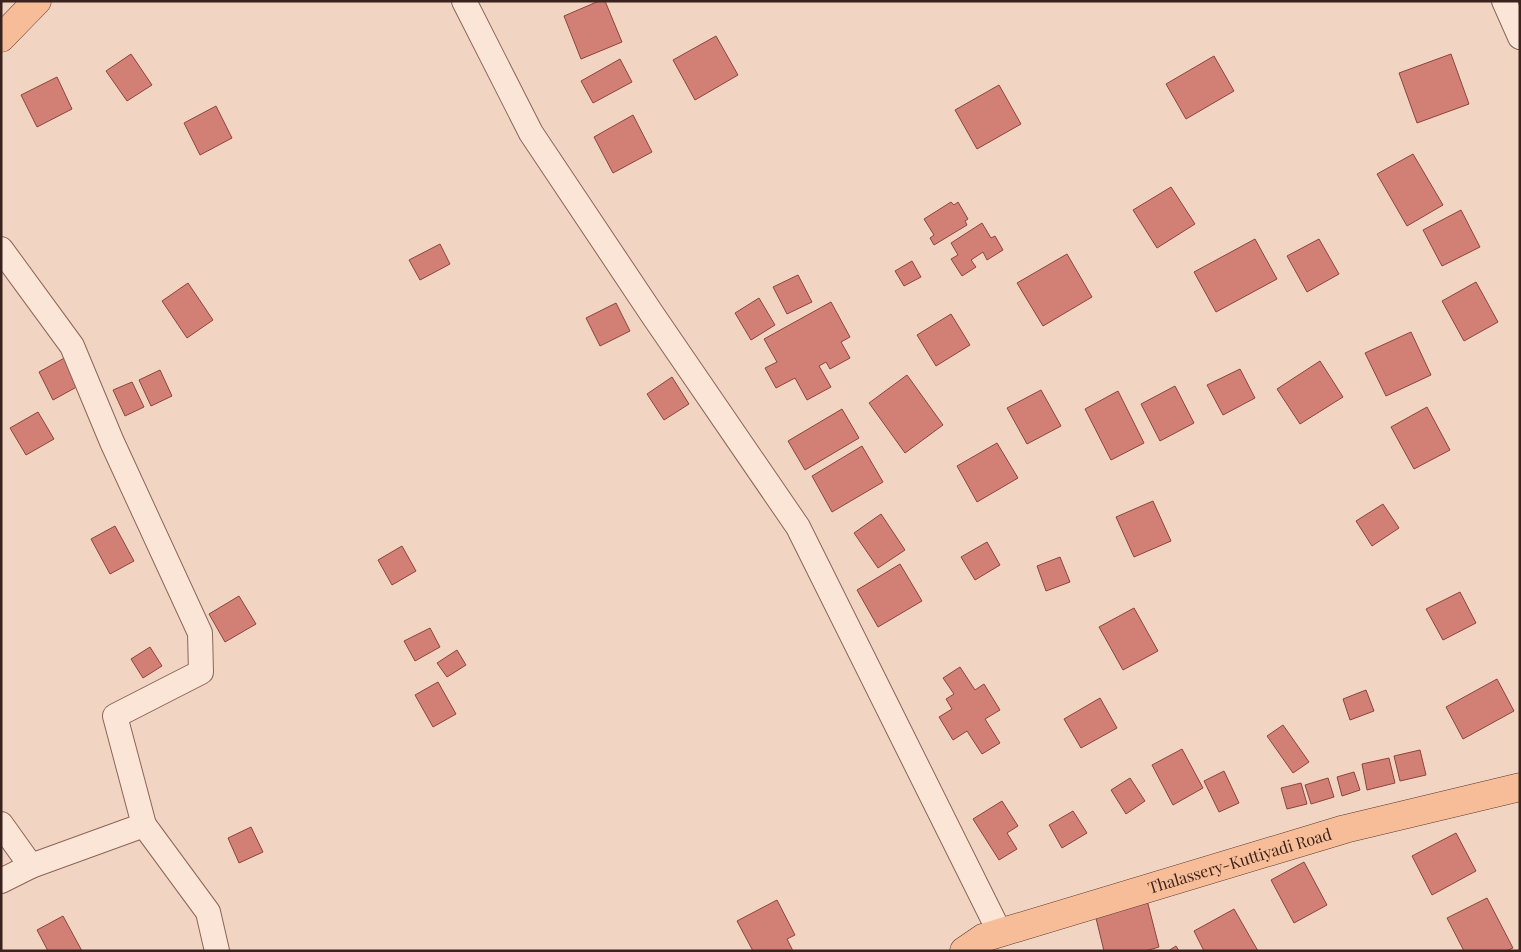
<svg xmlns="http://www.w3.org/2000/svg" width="1521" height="952" font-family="'Playfair Display',serif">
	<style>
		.building { fill: #d28076; stroke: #8d443c }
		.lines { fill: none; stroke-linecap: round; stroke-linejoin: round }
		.minor-casing { stroke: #8d6458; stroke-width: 26 }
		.major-casing { stroke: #5a342c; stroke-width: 29 }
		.minor { stroke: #fbe5d6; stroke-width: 24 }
		.major { stroke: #f7bd98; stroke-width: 28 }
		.labels { text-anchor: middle; stroke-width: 5; stroke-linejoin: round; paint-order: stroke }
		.street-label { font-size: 16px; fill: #3b231d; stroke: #f8e2d3 }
	</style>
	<rect width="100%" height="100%" fill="#f1d5c2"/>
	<g class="building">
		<path d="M599,1H605L622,42L581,59L564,16Z"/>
		<path d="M716,36L738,75L695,100L673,60Z"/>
		<path d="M131,54L152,85L127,101L106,71Z"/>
		<path d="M1451,54L1469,104L1417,123L1399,73Z"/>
		<path d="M1214,56L1234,91L1186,119L1166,84Z"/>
		<path d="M620,59L632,82L593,103L581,81Z"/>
		<path d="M57,77L72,109L37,127L21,95Z"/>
		<path d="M999,85L1021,124L977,149L955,110Z"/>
		<path d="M216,106L232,138L200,155L184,123Z"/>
		<path d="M633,115L652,152L613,173L594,137Z"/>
		<path d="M1413,154L1443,205L1407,226L1377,174Z"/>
		<path d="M1171,187L1195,224L1157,248L1133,210Z"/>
		<path d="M951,202L954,205L958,202L968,219L965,221L967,225L934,245L930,238L934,235L924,219Z"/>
		<path d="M1461,210L1480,247L1442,266L1423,230Z"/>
		<path d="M982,223L991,238L995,236L1003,250L987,260L983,252L971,260L976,267L962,276L951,259L958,255L951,243Z"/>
		<path d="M1255,239L1277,279L1216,312L1194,272Z"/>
		<path d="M1319,239L1339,274L1307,292L1287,256Z"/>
		<path d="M440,244L450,264L420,280L409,260Z"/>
		<path d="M1067,254L1092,297L1043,326L1017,283Z"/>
		<path d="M912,261L921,277L904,286L895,271Z"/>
		<path d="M798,275L812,302L787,314L773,287Z"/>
		<path d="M1476,282L1498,322L1464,341L1442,301Z"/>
		<path d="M188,283L213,320L187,338L162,301Z"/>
		<path d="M759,298L775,325L751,340L735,313Z"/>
		<path d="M831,302L850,337L841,342L850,358L830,369L826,362L819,366L831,387L807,400L795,378L776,388L765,368L777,362L764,339Z"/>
		<path d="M616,303L630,331L600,346L586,318Z"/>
		<path d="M951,314L970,345L936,366L917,335Z"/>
		<path d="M1411,332L1431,375L1386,396L1365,353Z"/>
		<path d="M68,356L82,384L53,400L39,372Z"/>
		<path d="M1320,361L1343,397L1300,424L1277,389Z"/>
		<path d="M1240,369L1255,398L1223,415L1207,385Z"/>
		<path d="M160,370L172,396L151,406L139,380Z"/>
		<path d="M907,375L943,425L905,453L869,403Z"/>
		<path d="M672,377L689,404L664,420L647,394Z"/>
		<path d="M132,382L144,407L125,416L113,390Z"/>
		<path d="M1175,386L1194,423L1160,441L1141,404Z"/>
		<path d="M1041,390L1061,426L1027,444L1007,408Z"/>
		<path d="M1118,391L1144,443L1111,460L1085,409Z"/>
		<path d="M1427,407L1450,450L1414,469L1391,427Z"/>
		<path d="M842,409L859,438L805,470L788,441Z"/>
		<path d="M38,412L54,439L26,455L10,428Z"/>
		<path d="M997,443L1018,478L977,502L957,466Z"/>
		<path d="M862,446L883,482L832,512L812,476Z"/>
		<path d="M1153,501L1171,541L1134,557L1116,517Z"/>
		<path d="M1383,504L1399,528L1372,546L1356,521Z"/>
		<path d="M881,514L905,550L878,568L854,533Z"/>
		<path d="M115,526L134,561L110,574L91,539Z"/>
		<path d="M987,542L1000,565L975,580L961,557Z"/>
		<path d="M402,546L416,571L392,585L378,560Z"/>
		<path d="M1060,557L1070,582L1046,591L1037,566Z"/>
		<path d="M900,564L922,601L878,627L857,590Z"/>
		<path d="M1460,592L1476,623L1443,640L1426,609Z"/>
		<path d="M239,596L256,624L225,642L209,614Z"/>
		<path d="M1134,608L1158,651L1123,670L1099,627Z"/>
		<path d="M430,628L440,647L415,661L404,641Z"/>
		<path d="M150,647L162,666L143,678L131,659Z"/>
		<path d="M457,650L466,665L447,677L437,663Z"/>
		<path d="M960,667L975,690L984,684L1000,710L985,719L1000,743L982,754L967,731L953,740L939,717L952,709L946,699L954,694L943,678Z"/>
		<path d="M1497,679L1514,711L1463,739L1446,707Z"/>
		<path d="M438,682L456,714L433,727L415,695Z"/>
		<path d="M1366,690L1374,711L1350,720L1343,699Z"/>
		<path d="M1100,698L1117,728L1081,748L1064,719Z"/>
		<path d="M1283,725L1309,762L1293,773L1267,736Z"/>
		<path d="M1182,749L1203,788L1173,805L1152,765Z"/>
		<path d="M1420,750L1426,775L1400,781L1394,756Z"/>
		<path d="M1389,758L1395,783L1367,790L1362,764Z"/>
		<path d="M1224,771L1239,803L1219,812L1204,781Z"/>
		<path d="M1354,772L1360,790L1342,796L1337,777Z"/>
		<path d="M1130,778L1145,801L1126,814L1111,790Z"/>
		<path d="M1328,778L1334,797L1311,804L1305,785Z"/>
		<path d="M1301,783L1307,804L1287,809L1281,788Z"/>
		<path d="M1002,801L1018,826L1007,833L1017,849L999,860L973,819Z"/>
		<path d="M1073,811L1087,833L1062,848L1049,825Z"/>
		<path d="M251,827L263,852L239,863L228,838Z"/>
		<path d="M1456,833L1476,871L1432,895L1412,856Z"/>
		<path d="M1304,862L1327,905L1294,923L1271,880Z"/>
		<path d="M1487,898L1513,948L1506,951H1464L1447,918Z"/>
		<path d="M777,900L795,935L787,939L793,951H753L737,921Z"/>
		<path d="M1147,900L1159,947L1145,951H1104L1095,914Z"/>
		<path d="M1234,909L1258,951H1204L1194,931Z"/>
		<path d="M63,916L82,951H48L37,930Z"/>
		<path d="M1176,946L1179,951H1168Z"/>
	</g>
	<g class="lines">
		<g class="minor-casing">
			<g id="minor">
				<path d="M464,1L531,133L652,314L798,527L1000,933"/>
				<path d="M1504,1L1520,37"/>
				<path d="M1,249L72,346L112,442L200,633L201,672L115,716L144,825L31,866"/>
				<path d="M1,824L31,866L1,881"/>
				<path d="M144,825L208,912L217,951"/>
			</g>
		</g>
		<g class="major-casing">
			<g id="major">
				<path d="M1,38L37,1"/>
				<path id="s1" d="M964,951L983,938L1345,829L1520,787"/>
			</g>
		</g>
		<use href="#minor" class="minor"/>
		<use href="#major" class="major"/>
	</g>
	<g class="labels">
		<g class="street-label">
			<text dy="6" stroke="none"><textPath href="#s1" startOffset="291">Thalassery-Kuttiyadi Road</textPath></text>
		</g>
	</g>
	<rect width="1521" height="952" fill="none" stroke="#3b231d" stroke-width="5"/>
</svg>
